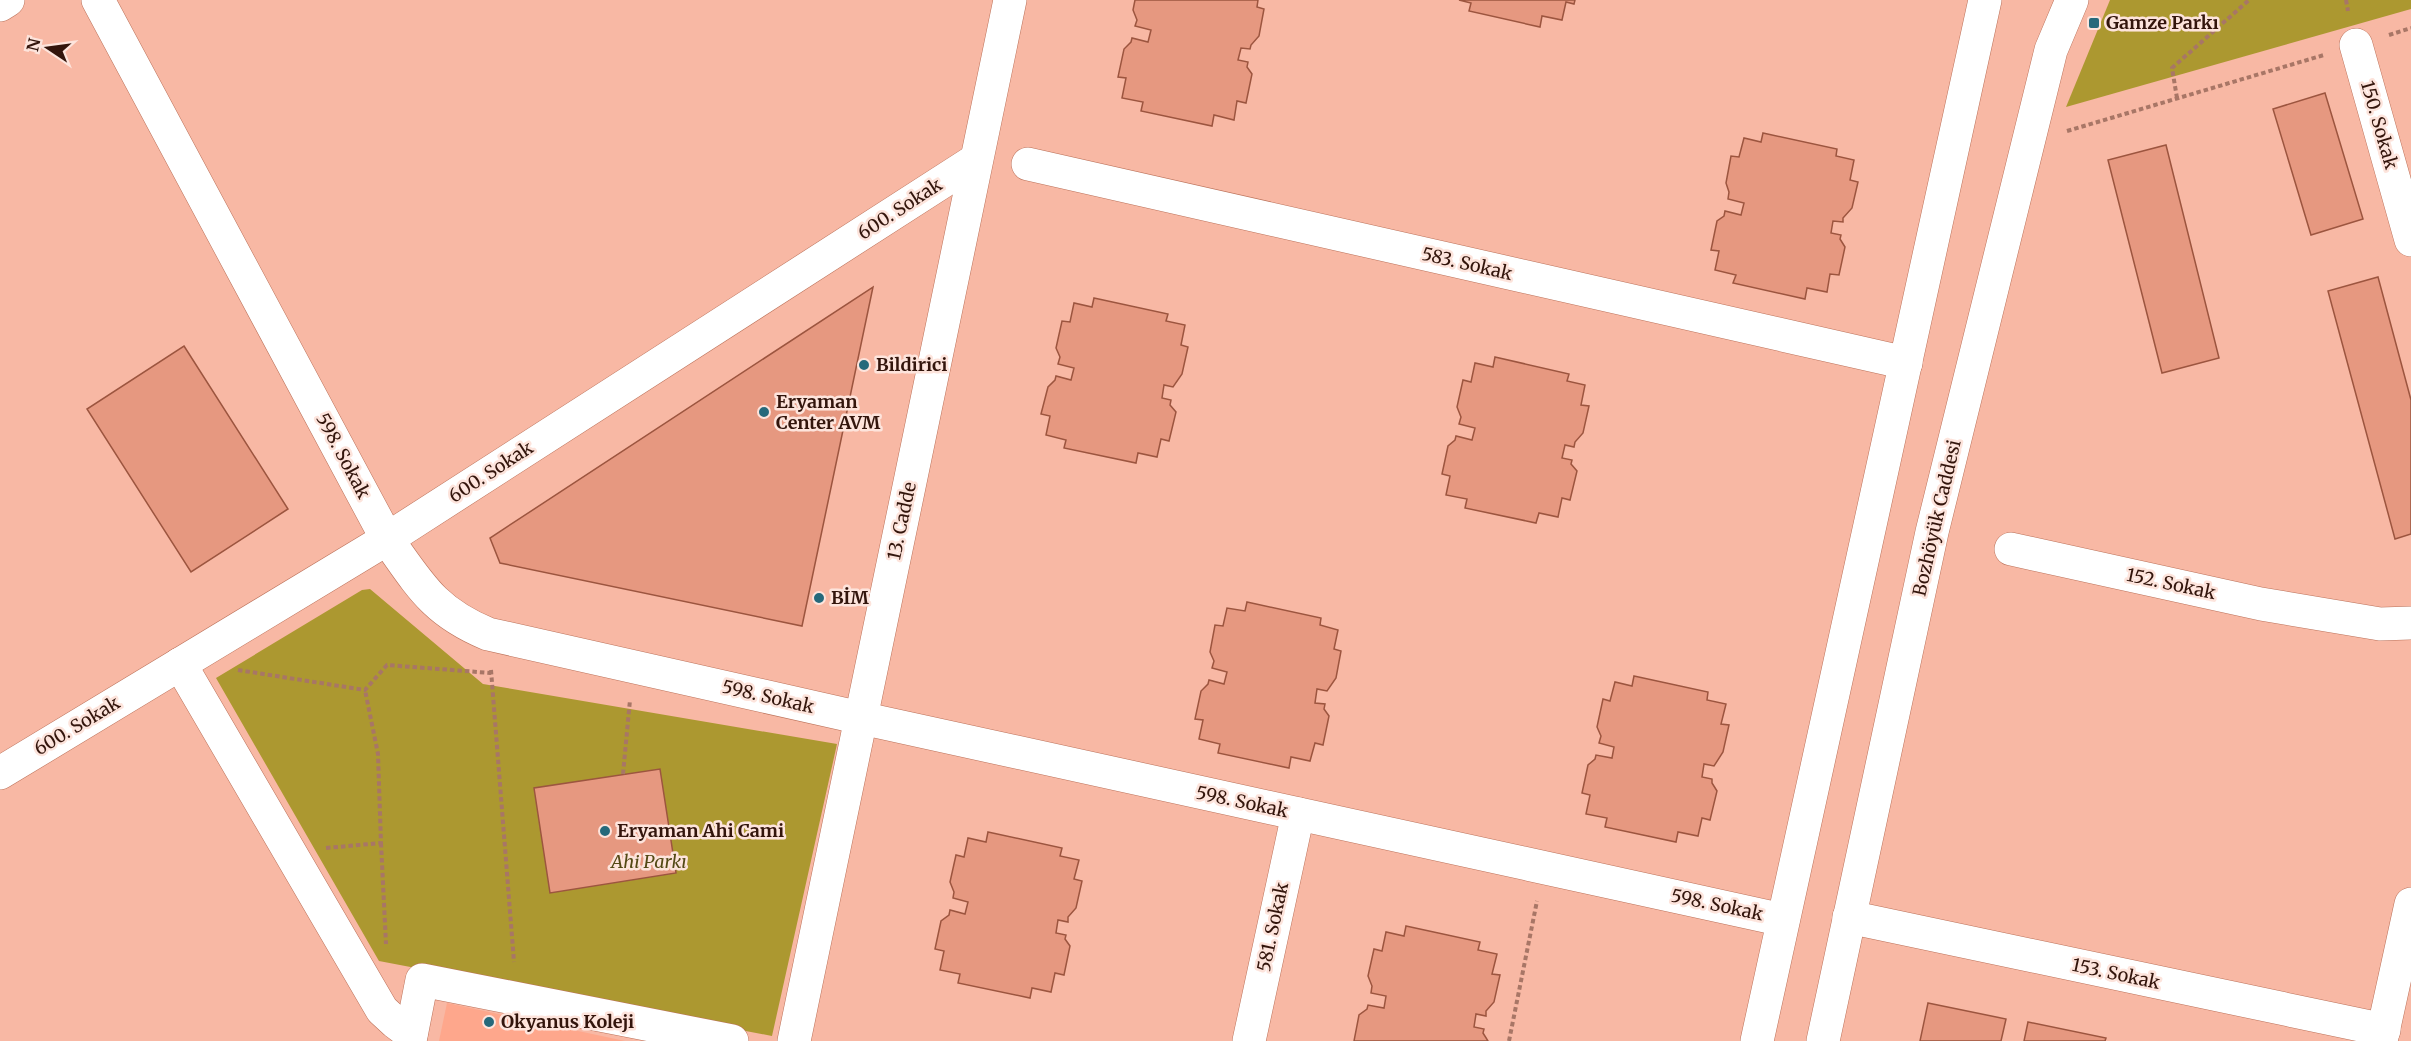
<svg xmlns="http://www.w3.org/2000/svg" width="2411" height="1041" font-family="Merriweather,serif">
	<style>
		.built { fill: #fea78c }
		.green { fill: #ac9830 }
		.building { fill: #e69880; stroke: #9c553f; stroke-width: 1.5 }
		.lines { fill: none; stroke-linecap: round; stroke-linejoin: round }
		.minor-casing { stroke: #bb7159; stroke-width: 34 }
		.major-casing { stroke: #bb7159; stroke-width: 34 }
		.path { stroke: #a87666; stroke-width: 4; stroke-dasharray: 4.5 3; stroke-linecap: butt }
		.minor { stroke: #fff; stroke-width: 33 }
		.major { stroke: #fff; stroke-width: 33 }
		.poi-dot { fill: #26697b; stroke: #fde4dc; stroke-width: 2 }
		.labels { text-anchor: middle; stroke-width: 5; stroke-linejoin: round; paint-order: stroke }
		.poi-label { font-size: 18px; font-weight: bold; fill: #33150c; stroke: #fde4dc; text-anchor: start }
		.street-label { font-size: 18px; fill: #33150c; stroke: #fde4dc }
		.park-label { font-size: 18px; font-style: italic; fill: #534915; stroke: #fde4dc }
	</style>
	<rect width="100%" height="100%" fill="#f8b8a4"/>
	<path class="built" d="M447,1003L625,1041H439Z"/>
	<g class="green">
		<path d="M2110,0H2411V9L2066,107Z"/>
		<path d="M370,589L483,684L837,744L772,1036L379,961L216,678L362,590Z"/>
	</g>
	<g class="building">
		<path d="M1135,0H1258L1257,7L1264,9L1259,36L1251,45L1250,49L1241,48L1238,60L1248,62L1247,67L1252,74L1246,103L1237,101L1234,120L1214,115L1212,126L1141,111L1143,102L1122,98L1126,78L1118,77L1124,49L1131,42L1132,38L1148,42L1151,30L1135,26L1137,20L1133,10Z"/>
		<path d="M1459,0H1575L1574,4L1566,2L1562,20L1542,16L1540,27L1469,11L1471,3Z"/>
		<path d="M2325,93L2363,219L2311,235L2273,109Z"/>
		<path d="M1763,133L1837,149L1836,156L1854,160L1850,180L1858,182L1852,208L1843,218V222L1833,221L1831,233L1841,235L1840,239L1845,247L1839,275L1830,274L1827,292L1807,288L1805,299L1733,283L1736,275L1715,270L1719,251L1711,250L1717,221L1724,216L1725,211L1741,215L1744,203L1728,199L1729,192L1726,183L1731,156L1739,157L1744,138L1761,142Z"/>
		<path d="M2166,145L2219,358L2162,373L2108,160Z"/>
		<path d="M2378,277L2411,400V534L2395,539L2328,291Z"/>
		<path d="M873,287L802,626L500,563L490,538Z"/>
		<path d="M1094,298L1168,314L1166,321L1185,325L1181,345L1188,347L1182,374L1173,387L1164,385L1162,398L1171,400L1170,405L1176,412L1169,441L1161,439L1157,457L1138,453L1136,463L1064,448L1066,440L1046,435L1050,416L1041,414L1048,387L1055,380L1056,376L1071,380L1074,368L1058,364L1060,357L1056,348L1062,321L1070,322L1074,303L1092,307Z"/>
		<path d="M184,346L288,509L191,572L87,409Z"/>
		<path d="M1495,357L1569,374L1567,381L1585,385L1581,405L1589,406L1583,433L1575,442L1574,447L1565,445L1562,458L1572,460L1571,464L1577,471L1570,500L1562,498L1558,517L1539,513L1536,523L1465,508L1467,499L1446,495L1450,476L1442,474L1448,446L1455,440L1456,436L1472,440L1475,428L1459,424L1461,417L1457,407L1463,380L1471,382L1475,363L1493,367Z"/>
		<path d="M1247,602L1321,618L1320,625L1338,630L1334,649L1341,651L1336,678L1327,691L1317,689L1315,703L1325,704L1324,709L1329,716L1323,745L1315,743L1310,761L1291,757L1289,768L1218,753L1220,744L1199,739L1203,720L1195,719L1201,691L1208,684L1209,680L1224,684L1227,672L1212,668L1214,661L1210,652L1215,625L1223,626L1227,608L1245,611Z"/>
		<path d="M1634,676L1708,692L1707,700L1726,704L1721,724L1729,725L1723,752L1714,766L1704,764L1702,777L1712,779V783L1717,791L1710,820L1702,818L1698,836L1678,832L1676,842L1605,827L1607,818L1586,814L1590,795L1582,793L1588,765L1595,759L1596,755L1612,758L1614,747L1599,743L1601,736L1597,727L1603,699L1610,701L1615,682L1632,686Z"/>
		<path d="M660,769L676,873L550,893L534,788Z"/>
		<path d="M988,832L1062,848L1060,856L1079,860L1074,879L1082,881L1076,908L1068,917V922L1058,920L1056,933L1066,935L1065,939L1070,946L1064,975L1055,973L1051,992L1032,988L1030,998L958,983L960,974L940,970L944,951L935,949L941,921L949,915L950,910L965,914L968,902L953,898L954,892L950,882L956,855L964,857L968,838L986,842Z"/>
		<path d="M1406,926L1480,942L1478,950L1497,954L1492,974L1500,975L1494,1002L1486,1011V1016L1476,1014L1474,1027L1484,1029L1483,1033L1488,1041H1354L1359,1015L1367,1009L1368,1005L1384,1008L1386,996L1371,993L1372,986L1368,976L1374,949L1382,951L1386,932L1404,936Z"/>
		<path d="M1928,1003L2006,1019L2001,1041H1920Z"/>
		<path d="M2028,1022L2106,1038L2105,1041H2024Z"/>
	</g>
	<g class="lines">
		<g class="minor-casing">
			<g id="minor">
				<path d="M98,0L387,539C420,585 433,611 488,634L861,718L1783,920"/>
				<path d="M2356,45L2411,240"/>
				<path d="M1028,164L1906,363"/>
				<path d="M2011,549L2261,604L2380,624L2411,623"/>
				<path d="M180,664L382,1010L395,1022L411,1034"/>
				<path d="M0,773L387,539L976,160"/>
				<path d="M1849,917L2384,1030"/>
				<path d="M410,1041L422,980L732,1041"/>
				<path d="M794,1041L1010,0"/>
				<path d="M1249,1041L1298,814"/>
				<path d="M2381,1041L2411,904"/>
			</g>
		</g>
		<g class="major-casing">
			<g id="major">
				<path d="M0,5L8,0"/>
				<path d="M1757,1041L1985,0"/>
				<path d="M1823,1041L1932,532L2051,50L2072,0"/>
			</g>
		</g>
		<g class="path">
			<path d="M2346,0L2348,11"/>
			<path d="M2389,35L2411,28"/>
			<path d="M2177,98L2172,68L2249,0"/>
			<path d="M2067,131L2324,55"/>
			<path d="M238,670L365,690L387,665L491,673"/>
			<path d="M491,670L514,962"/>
			<path d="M623,774L630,700"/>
			<path d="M381,843L386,944"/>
			<path d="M326,848L381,843L378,754L365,690"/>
			<path d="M1509,1041L1537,901"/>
		</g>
		<use href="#minor" class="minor"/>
		<use href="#major" class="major"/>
	</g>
	<g class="poi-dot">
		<rect x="2088" y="17" width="12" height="12" rx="3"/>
		<circle cx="864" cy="365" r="6"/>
		<circle cx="764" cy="412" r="6"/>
		<circle cx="819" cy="598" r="6"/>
		<circle cx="605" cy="831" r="6"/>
		<circle cx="489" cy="1022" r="6"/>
	</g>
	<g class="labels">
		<g class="poi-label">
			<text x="2106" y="29">Gamze Parkı</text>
			<text x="876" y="371">Bildirici</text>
			<text x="776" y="408">Eryaman<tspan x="776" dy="21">Center AVM</tspan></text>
			<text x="831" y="604">BİM</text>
			<text x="617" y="837">Eryaman Ahi Cami</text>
			<text x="501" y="1028">Okyanus Koleji</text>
		</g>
		<g class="street-label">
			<text transform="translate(2379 125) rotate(74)" y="6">150. Sokak</text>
			<text transform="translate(900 209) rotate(-33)" y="6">600. Sokak</text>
			<text transform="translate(1467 264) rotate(13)" y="6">583. Sokak</text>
			<text transform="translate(343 456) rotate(62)" y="6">598. Sokak</text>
			<text transform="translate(491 472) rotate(-33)" y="6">600. Sokak</text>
			<text transform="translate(1937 518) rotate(-77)" y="6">Bozhöyük Caddesi</text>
			<text transform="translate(902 521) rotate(-78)" y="6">13. Cadde</text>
			<text transform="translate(2171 584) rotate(12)" y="6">152. Sokak</text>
			<text transform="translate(768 697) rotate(13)" y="6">598. Sokak</text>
			<text transform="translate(77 726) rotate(-31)" y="6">600. Sokak</text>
			<text transform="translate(1242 802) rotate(12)" y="6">598. Sokak</text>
			<text transform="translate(1717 905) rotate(12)" y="6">598. Sokak</text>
			<text transform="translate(1273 927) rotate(-78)" y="6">581. Sokak</text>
			<text transform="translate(2116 974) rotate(12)" y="6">153. Sokak</text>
		</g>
		<g class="park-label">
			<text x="649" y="868">Ahi Parkı</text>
		</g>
	</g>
	<g transform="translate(48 48) rotate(283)" stroke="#fde4dc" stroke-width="4.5" paint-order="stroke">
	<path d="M0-4.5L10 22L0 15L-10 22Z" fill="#33150c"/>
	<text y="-9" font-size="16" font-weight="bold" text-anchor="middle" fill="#33150c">N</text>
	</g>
</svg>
